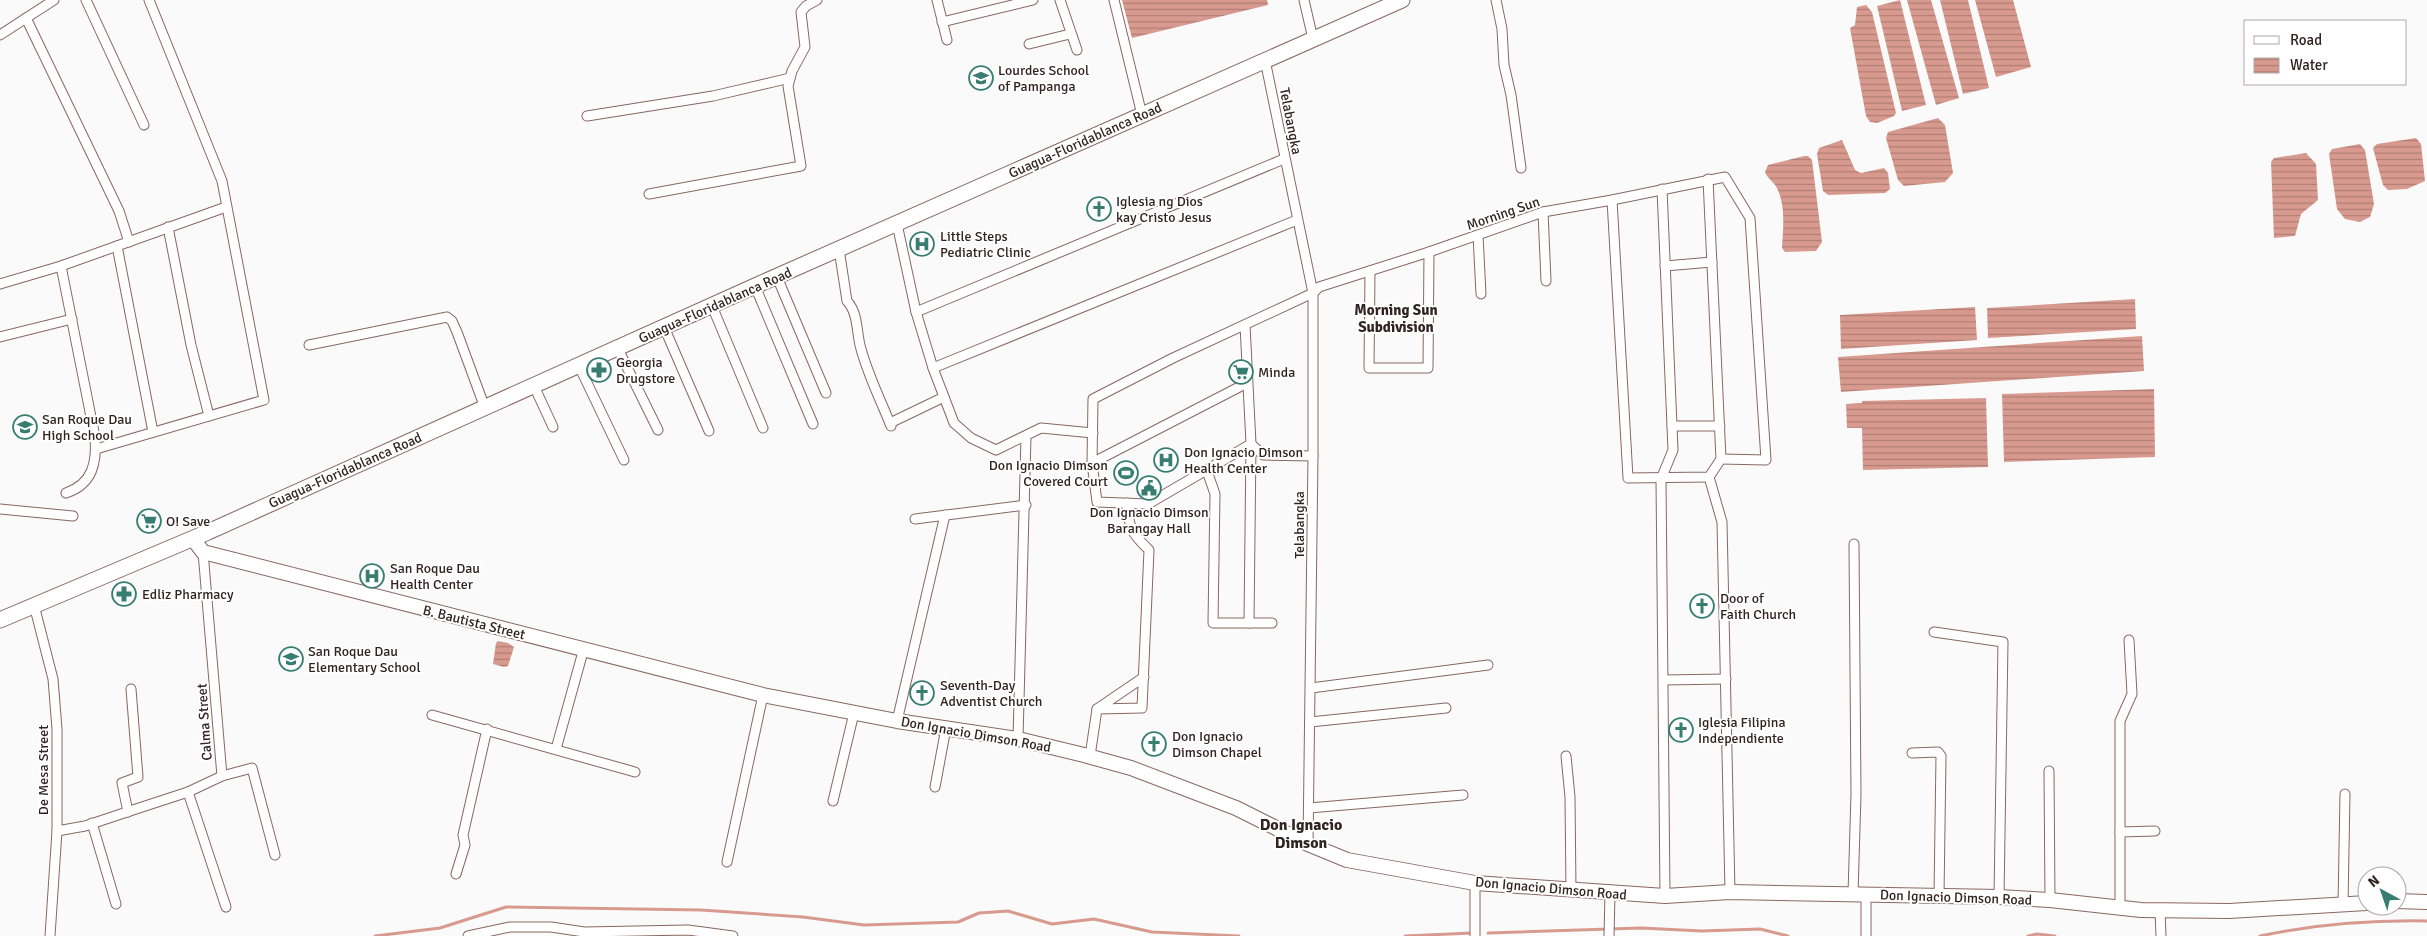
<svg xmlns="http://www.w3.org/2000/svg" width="2427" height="936" font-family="Signika,sans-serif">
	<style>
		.water { fill: url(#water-rules) }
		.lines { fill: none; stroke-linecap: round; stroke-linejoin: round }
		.stream { stroke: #d89a8e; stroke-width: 3 }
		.street-casing { stroke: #896760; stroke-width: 11 }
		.secondary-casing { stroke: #896760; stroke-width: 16 }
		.primary-casing { stroke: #896760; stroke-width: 17 }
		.street { stroke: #fff; stroke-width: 9 }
		.secondary { stroke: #fff; stroke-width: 14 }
		.primary { stroke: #fff; stroke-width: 15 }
		.labels { text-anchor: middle; stroke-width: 4; stroke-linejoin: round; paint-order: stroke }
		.poi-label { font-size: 14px; fill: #312320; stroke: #fff; text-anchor: start }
		.street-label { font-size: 14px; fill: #312320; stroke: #fff }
		.neighbourhood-label { font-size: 15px; font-weight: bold; fill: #312320; stroke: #fff }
		.quarter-label { font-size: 16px; font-weight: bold; fill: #312320; stroke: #fff }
	</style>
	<defs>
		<pattern id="water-rules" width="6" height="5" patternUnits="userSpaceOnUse" patternTransform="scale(1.25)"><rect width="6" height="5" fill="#d89a8e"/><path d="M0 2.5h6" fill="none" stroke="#b07d74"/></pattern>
	</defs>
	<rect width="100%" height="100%" fill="#fafafa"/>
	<g class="water">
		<path d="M1122,0H1267L1268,5L1132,38Z"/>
		<path d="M1900,0L1926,105L1902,111L1877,6Z"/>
		<path d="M1907,0H1931L1959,98L1936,105Z"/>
		<path d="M1940,0H1968L1989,88L1963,94Z"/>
		<path d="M1975,0H2013L2031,67L1996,77Z"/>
		<path d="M1866,5L1872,12L1896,113L1894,116L1877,123L1870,122L1866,116L1850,28L1855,25L1857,7Z"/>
		<path d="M1938,118L1945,125L1953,173L1945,182L1904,186L1898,180L1886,138L1888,132Z"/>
		<path d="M2416,138L2421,144L2425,181L2407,189L2388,190L2383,185L2373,148L2377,144Z"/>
		<path d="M1842,140L1855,170L1861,173L1884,168L1888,173L1890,189L1885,193L1828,195L1823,191L1817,154L1819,148Z"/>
		<path d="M2360,144L2365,150L2374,204L2370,217L2360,222L2345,219L2337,209L2329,154L2332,149Z"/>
		<path d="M2306,153L2316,164L2318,200L2301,214L2295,236L2274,238L2271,162L2274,158Z"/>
		<path d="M1804,156H1808L1812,160L1822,242L1816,251L1785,252L1782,248C1783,228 1786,207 1777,188C1774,182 1767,178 1765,172L1768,165Z"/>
		<path d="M2135,299L2136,329L1988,338L1987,308Z"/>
		<path d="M1975,307L1977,340L1841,349L1840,315Z"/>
		<path d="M2142,336L2144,371L1841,392L1838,357Z"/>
		<path d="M2154,389L2155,457L2004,462L2002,394Z"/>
		<path d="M1986,398L1988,467L1863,470L1862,428H1847L1846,404L1862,403V401Z"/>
		<path d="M498,641L508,643L514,647L508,666L504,667L493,664L496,643Z"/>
	</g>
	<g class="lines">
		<g class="stream">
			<path d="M1488,933L1641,928L1702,931L1760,929L1788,936"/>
			<path d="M375,936L440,928L506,907L701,910L803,917L864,925L958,922L979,913L1008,911L1052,924L1094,919L1152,932L1239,936"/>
			<path d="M1405,936L1472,933"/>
			<path d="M2028,936L2037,934L2055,936"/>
			<path d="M2260,936C2317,924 2369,920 2427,921"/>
		</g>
		<g class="street-casing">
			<g id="street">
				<path d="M86,0L144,125"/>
				<path d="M937,0L947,40"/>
				<path d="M1060,0L1077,50"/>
				<path d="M1114,0L1142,115"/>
				<path d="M1304,0L1313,39"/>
				<path d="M1496,0L1502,29L1504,65L1511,95L1521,168"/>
				<path d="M26,18L119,211L129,242"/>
				<path d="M942,22L1033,0"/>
				<path d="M0,35L54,0"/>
				<path d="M1029,44L1070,34"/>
				<path d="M1265,60L1313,293V456L1308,844"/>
				<path d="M587,116L713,96L790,78"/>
				<path d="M1662,189L1673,450L1661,479L1665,896"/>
				<path d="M649,194L801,166L788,86L792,71L805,47L801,12L806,6L817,0"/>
				<path d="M1612,200L1628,478L1709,477L1721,459L1708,179"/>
				<path d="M1543,212L1546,281"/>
				<path d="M897,224L916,312L933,368L954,423L971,438L996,450L1041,428L1093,433"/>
				<path d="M168,227L191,345L209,416"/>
				<path d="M1478,235L1481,294"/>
				<path d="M117,246L153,432"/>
				<path d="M839,249L847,301C859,314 856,333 861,349C868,375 881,401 891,426"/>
				<path d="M61,266L95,437C97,462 93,484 66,493"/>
				<path d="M1665,266L1712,262"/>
				<path d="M1370,271L1369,368H1428L1429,252"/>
				<path d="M777,277L826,393"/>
				<path d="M0,284L61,266L226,207"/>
				<path d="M755,286L813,424"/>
				<path d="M712,306L763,428"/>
				<path d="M916,312L1284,159"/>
				<path d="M1245,325L1251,444L1249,623"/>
				<path d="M664,327L709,431"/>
				<path d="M0,337L72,319"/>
				<path d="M309,345L447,317L452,321L457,332L485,408"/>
				<path d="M618,349L658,430"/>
				<path d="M579,366L624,460"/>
				<path d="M933,368L1297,220"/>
				<path d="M534,386L553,427"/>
				<path d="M890,423L944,397"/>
				<path d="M1672,426H1720"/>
				<path d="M96,449L264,400L222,181L149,0"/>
				<path d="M1313,456L1263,455L1251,444L1148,504L1097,502L1092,463L1093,399L1173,358L1313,293L1319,287L1429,252L1543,212L1612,200L1725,177L1750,218L1766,460L1721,459"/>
				<path d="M1092,463L1247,383"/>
				<path d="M1207,471L1215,494L1213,623H1272"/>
				<path d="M1709,477L1722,522L1730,892"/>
				<path d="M0,509L73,516"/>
				<path d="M915,519L1026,505"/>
				<path d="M203,552L222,776"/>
				<path d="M34,605L53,679L57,729V831L50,936"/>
				<path d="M1934,632L2003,642L1999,897"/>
				<path d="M1664,680L1726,679"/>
				<path d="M1311,688L1488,665"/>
				<path d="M1097,709L1144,677"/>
				<path d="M432,715L635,772"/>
				<path d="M897,721L945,515"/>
				<path d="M1310,722L1446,708"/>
				<path d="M1018,739L1026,436"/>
				<path d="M556,749L584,648"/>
				<path d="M1912,753L1938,752L1941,756L1939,896"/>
				<path d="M1090,756L1097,709L1142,708L1149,550C1131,533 1129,528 1127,503"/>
				<path d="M1566,756L1570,797L1571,891"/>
				<path d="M2049,771L2050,900"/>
				<path d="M935,787L946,728"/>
				<path d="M188,792L226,907"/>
				<path d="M833,801L854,713"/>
				<path d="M1309,808L1463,795"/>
				<path d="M128,812L122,783L138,777L131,689"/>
				<path d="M92,823L116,904"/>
				<path d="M57,831L85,826L136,809L188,792L222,776L252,768L275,855"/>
				<path d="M2120,832L2155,831"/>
				<path d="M727,862L763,695"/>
				<path d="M456,874L465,845L463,835L487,729"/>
				<path d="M1475,883V936"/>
				<path d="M1853,894L1856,794L1854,544"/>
				<path d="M1866,894V936"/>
				<path d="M2343,905L2345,794"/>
				<path d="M2120,908V721L2132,694L2129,640"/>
				<path d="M2160,910L2161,936"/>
				<path d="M468,936L510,927H551L584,932L688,930L733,936"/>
				<path d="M1609,936L1610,894"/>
			</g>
		</g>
		<g class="secondary-casing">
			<g id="secondary">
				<path d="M193,539L203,552L763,695L897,721L1018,739L1084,755L1131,768L1236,808L1308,844L1347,860L1475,883L1665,896L1730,892L1999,897L2050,900L2141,910L2229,911L2367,903"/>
				<path d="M2397,901L2427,902"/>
			</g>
		</g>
		<g class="primary-casing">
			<path id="primary" d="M0,620L208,532L755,286L1402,0"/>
		</g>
		<use href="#street" class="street"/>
		<use href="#secondary" class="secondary"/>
		<use href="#primary" class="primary"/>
	</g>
	<defs>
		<g id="school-ring" transform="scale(1.25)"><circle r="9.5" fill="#fff" stroke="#387d72" stroke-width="1.5"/><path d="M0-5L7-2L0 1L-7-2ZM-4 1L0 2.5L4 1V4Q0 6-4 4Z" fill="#387d72"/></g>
		<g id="church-ring" transform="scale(1.25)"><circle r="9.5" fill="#fff" stroke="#387d72" stroke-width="1.5"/><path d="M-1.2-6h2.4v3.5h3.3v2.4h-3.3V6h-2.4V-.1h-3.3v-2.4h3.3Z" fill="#387d72"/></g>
		<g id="hospital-ring" transform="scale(1.25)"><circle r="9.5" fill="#fff" stroke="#387d72" stroke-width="1.5"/><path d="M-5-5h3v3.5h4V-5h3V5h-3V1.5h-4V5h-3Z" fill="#387d72"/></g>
		<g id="pharmacy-ring" transform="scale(1.25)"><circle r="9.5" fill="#fff" stroke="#387d72" stroke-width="1.5"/><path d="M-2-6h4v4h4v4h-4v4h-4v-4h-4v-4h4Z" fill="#387d72"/></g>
		<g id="supermarket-ring" transform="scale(1.25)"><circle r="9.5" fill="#fff" stroke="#387d72" stroke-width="1.5"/><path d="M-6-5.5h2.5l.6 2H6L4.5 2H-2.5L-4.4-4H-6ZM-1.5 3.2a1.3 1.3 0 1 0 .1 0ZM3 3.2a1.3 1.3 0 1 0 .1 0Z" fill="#387d72"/></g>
		<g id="stadium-ring" transform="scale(1.25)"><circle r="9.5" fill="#fff" stroke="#387d72" stroke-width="1.5"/><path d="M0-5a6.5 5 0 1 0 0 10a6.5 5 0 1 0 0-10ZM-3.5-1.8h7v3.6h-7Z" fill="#387d72"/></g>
		<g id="civic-ring" transform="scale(1.25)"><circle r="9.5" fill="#fff" stroke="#387d72" stroke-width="1.5"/><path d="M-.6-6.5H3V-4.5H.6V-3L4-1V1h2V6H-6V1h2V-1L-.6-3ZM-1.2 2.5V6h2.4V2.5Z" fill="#387d72"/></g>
	</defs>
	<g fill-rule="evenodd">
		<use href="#school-ring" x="981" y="78"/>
		<use href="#church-ring" x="1099" y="209"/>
		<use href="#hospital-ring" x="922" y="244"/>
		<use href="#pharmacy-ring" x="599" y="370"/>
		<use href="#supermarket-ring" x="1241" y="372"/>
		<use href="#school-ring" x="25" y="427"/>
		<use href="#hospital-ring" x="1166" y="460"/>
		<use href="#stadium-ring" x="1126" y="473"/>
		<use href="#civic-ring" x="1149" y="488"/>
		<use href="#supermarket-ring" x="149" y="521"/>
		<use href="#hospital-ring" x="372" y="576"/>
		<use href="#pharmacy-ring" x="124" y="594"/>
		<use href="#church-ring" x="1702" y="606"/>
		<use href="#school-ring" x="291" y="659"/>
		<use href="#church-ring" x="922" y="693"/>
		<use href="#church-ring" x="1681" y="730"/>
		<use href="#church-ring" x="1154" y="744"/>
	</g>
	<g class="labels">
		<g class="poi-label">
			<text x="998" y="75">Lourdes School<tspan x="998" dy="16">of Pampanga</tspan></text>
			<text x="1116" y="206">Iglesia ng Dios<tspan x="1116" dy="16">kay Cristo Jesus</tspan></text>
			<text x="940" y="241">Little Steps<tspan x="940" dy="16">Pediatric Clinic</tspan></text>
			<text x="616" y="367">Georgia<tspan x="616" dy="16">Drugstore</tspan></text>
			<text x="1258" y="377">Minda</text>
			<text x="42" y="424">San Roque Dau<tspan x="42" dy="16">High School</tspan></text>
			<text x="1184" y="457">Don Ignacio Dimson<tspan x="1184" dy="16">Health Center</tspan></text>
			<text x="1108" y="470" text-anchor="end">Don Ignacio Dimson<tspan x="1108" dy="16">Covered Court</tspan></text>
			<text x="1149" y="517" text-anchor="middle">Don Ignacio Dimson<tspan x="1149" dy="16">Barangay Hall</tspan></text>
			<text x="166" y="526">O! Save</text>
			<text x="390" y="573">San Roque Dau<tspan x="390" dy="16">Health Center</tspan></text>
			<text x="142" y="599">Edliz Pharmacy</text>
			<text x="1720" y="603">Door of<tspan x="1720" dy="16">Faith Church</tspan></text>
			<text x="308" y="656">San Roque Dau<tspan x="308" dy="16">Elementary School</tspan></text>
			<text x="940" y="690">Seventh-Day<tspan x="940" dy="16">Adventist Church</tspan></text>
			<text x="1698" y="727">Iglesia Filipina<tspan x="1698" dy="16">Independiente</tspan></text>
			<text x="1172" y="741">Don Ignacio<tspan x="1172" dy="16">Dimson Chapel</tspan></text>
		</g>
		<g class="street-label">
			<text transform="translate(1291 121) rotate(79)" y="5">Telabangka</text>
			<text transform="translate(1085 140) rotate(-24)" y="5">Guagua-Floridablanca Road</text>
			<text transform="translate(1503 213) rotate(-19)" y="5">Morning Sun</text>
			<text transform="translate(715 305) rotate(-24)" y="5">Guagua-Floridablanca Road</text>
			<text transform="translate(345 470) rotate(-24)" y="5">Guagua-Floridablanca Road</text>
			<text transform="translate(1299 525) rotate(-90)" y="5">Telabangka</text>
			<text transform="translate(474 622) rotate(14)" y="5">B. Bautista Street</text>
			<text transform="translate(204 722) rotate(-94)" y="5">Calma Street</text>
			<text transform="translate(976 734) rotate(10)" y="5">Don Ignacio Dimson Road</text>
			<text transform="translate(43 770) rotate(-90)" y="5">De Mesa Street</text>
			<text transform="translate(1551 888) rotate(5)" y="5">Don Ignacio Dimson Road</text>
			<text transform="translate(1956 897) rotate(2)" y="5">Don Ignacio Dimson Road</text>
		</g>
		<g class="neighbourhood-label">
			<text x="1396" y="315">Morning Sun<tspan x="1396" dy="17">Subdivision</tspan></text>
		</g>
		<g class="quarter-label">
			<text x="1301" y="830">Don Ignacio<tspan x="1301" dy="18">Dimson</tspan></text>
		</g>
	</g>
	<rect x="2244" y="20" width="162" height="65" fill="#ffffff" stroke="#ada7a6"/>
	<rect x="2254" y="36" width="25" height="8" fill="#ffffff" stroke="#ada7a6"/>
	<text x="2290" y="45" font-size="15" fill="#312320">Road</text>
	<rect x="2254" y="58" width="25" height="15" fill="url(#water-rules)" stroke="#ada7a6"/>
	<text x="2290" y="70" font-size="15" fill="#312320">Water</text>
	<g transform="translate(2382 891) rotate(320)"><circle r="24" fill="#ffffff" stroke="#ada7a6"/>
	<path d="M0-4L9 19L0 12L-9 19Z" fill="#387d72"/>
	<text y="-8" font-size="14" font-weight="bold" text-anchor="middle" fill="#312320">N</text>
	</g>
</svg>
